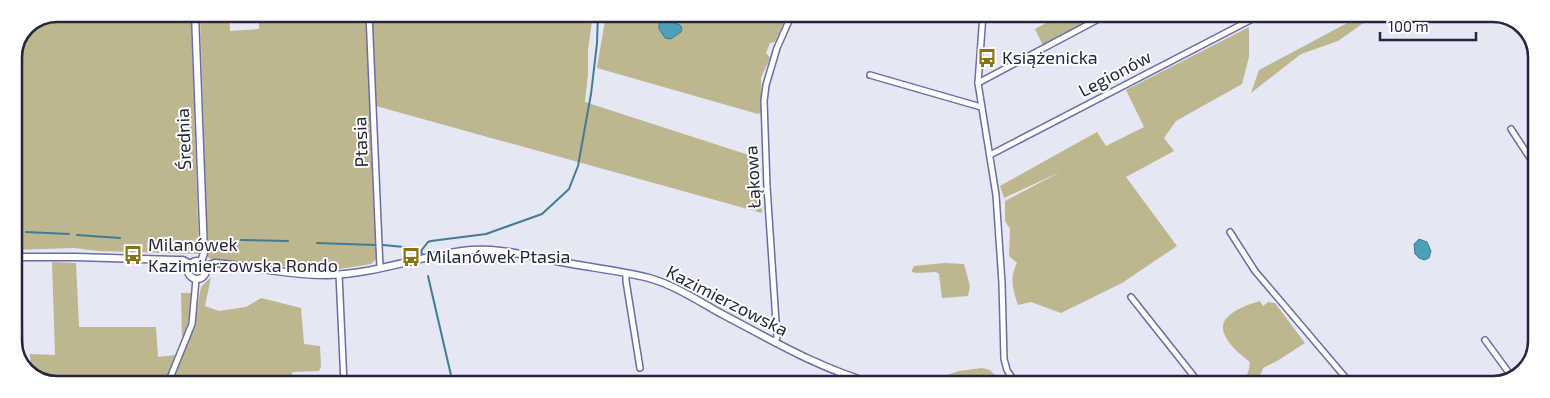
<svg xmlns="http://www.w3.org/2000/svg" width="1550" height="398" font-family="'Exo 2',sans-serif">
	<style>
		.green { fill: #bdb68e }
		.water { fill: #4da0b7; stroke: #417c93 }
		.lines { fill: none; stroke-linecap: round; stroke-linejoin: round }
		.stream { stroke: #417c93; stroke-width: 2 }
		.minor-casing { stroke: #686ea6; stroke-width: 8 }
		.tertiary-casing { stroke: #686ea6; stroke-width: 9 }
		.minor { stroke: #fff; stroke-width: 5 }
		.tertiary { stroke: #fff; stroke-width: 6 }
		.labels { text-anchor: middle; stroke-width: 4; stroke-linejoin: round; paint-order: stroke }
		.poi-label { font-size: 18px; fill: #24273e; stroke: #fff; text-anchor: start }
		.street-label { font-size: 18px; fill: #24273e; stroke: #fff }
		.rim { fill: none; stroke: #24273e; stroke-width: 2.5 }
	</style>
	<rect width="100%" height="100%" fill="#e5e7f4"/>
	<g class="green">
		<path d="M58,14H191L199,254L98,251L74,248L14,250V58L27,26Z"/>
		<path d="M200,14H229L230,31L259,29V14H299L316,22L330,21L327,14H593L588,50V74L585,102L758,158L762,213L376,106H372L377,258L371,264L340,269H310L212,260L208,257Z"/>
		<path d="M606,14H788L775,42L770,43L766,53L770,58L761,78V113L758,114L597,68Z"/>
		<path d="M1056,14H1114L1045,50L1035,29L1055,18Z"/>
		<path d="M1362,15H1387L1362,24L1338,41L1301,54L1251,93L1259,70Z"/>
		<path d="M1249,27V57L1242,84L1176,121L1164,138L1174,151L1126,177L1177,246L1122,283L1061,313L1031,302L1018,305C1013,290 1009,278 1017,263L1009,256L1010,229L1005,221V201L1062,171L1004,198L1000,186L1097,132L1106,146L1144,127L1126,90Z"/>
		<path d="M52,262L76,263L79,327H156L158,357L175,355L165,383H49L31,373L30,354L55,355Z"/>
		<path d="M945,263L964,264L970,286L968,296L942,298L939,274L936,272L916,273L912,272V270L914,266Z"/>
		<path d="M211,277L205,306L219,311L246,307L261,298L301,308L304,344L320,346L321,367L319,371L292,372L293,383H171L194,327L201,287Z"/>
		<path d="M191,293C190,308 190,325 182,338L181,293Z"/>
		<path d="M1260,301L1263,306L1268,302L1275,303L1305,343L1277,361L1263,368L1261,374L1251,383L1245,381L1249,369L1250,362C1239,354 1216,335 1225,320C1233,309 1248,305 1260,301Z"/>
		<path d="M22,302L25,370L14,346V303Z"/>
		<path d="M982,368L990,370L1004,384H902L904,381L911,379L947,375L959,371Z"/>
	</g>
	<g class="water">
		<path d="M662,19L680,25L682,28L681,32L671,39L665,38L659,29V22Z"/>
		<path d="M1419,239L1427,242L1431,251L1429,258L1424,260L1419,258L1415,254L1414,244Z"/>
	</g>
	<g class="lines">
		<g class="stream">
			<path d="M656,19L657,20"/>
			<path d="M26,232L69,234"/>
			<path d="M77,235L120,238"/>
			<path d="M241,240L288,241"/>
			<path d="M317,243L376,245"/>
			<path d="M383,245L415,248L421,251"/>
			<path d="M422,254L421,251L428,242L431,241L486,234L542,214L569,189L578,166L591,94L597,43L598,14"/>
			<path d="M428,276L453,384"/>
		</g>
		<g class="minor-casing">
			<g id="minor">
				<path d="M369,14L380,268"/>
				<path d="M983,14L978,83L996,195L1002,283L1004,359L1007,370L1016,384"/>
				<path d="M870,75L981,107"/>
				<path d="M978,83L1108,14"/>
				<path d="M1511,129L1532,161L1536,163"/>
				<path d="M990,155L1260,15"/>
				<path d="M1230,232L1255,271L1351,384"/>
				<path d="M339,274L344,384"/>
				<path d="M626,274V281L640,368"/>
				<path d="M1131,297L1200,384"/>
				<path d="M1485,340L1512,377"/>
				<path d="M775,342L777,337L767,187L764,101L766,85L777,48L792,14"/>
				<path d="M168,383L192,324L196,279"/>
			</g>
		</g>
		<g class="tertiary-casing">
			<g id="tertiary">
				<path d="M195,14L204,253L201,262"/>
				<path d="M14,257H76L175,260H183L190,264"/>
				<circle cx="197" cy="270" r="9"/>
				<path d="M205,266L215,263C253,266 291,276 328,275C374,274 417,257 462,251C496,246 533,257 567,263C594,268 622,271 649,278C674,285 697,300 720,313C772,340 816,367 874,384"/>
			</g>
		</g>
		<use href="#minor" class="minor"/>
		<use href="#tertiary" class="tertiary"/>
	</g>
	<defs>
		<g id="bus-bare" transform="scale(1.5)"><path d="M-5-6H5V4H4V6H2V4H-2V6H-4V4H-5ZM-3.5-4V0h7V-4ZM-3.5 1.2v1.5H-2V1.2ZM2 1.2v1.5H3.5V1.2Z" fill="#857517" stroke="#fff" stroke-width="2.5" paint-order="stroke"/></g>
	</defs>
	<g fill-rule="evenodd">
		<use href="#bus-bare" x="987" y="58"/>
		<use href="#bus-bare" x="133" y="255"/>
		<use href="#bus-bare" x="411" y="257"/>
	</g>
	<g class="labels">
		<g class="poi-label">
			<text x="1002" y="64">Książenicka</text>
			<text x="148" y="251">Milanówek<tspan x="148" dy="21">Kazimierzowska Rondo</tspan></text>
			<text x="426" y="263">Milanówek Ptasia</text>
		</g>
		<g class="street-label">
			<text transform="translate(1115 74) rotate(-28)" y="6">Legionów</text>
			<text transform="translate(184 139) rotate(-92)" y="6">Średnia</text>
			<text transform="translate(361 142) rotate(-92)" y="6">Ptasia</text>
			<text transform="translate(753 177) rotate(-93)" y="6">Łąkowa</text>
			<text transform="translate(727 301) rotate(27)" y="6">Kazimierzowska</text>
		</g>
	</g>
	<path d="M0 0H1550V398H0ZM57 22H1493A35 35 0 0 1 1528 57V341A35 35 0 0 1 1493 376H57A35 35 0 0 1 22 341V57A35 35 0 0 1 57 22Z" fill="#fff" fill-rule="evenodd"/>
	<path class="rim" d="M57 22H1493A35 35 0 0 1 1528 57V341A35 35 0 0 1 1493 376H57A35 35 0 0 1 22 341V57A35 35 0 0 1 57 22Z"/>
	<path d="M1380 32v8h96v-8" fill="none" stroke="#24273e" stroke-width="2.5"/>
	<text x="1388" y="32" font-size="15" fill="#24273e" stroke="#ffffff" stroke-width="4" paint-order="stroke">100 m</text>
</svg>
